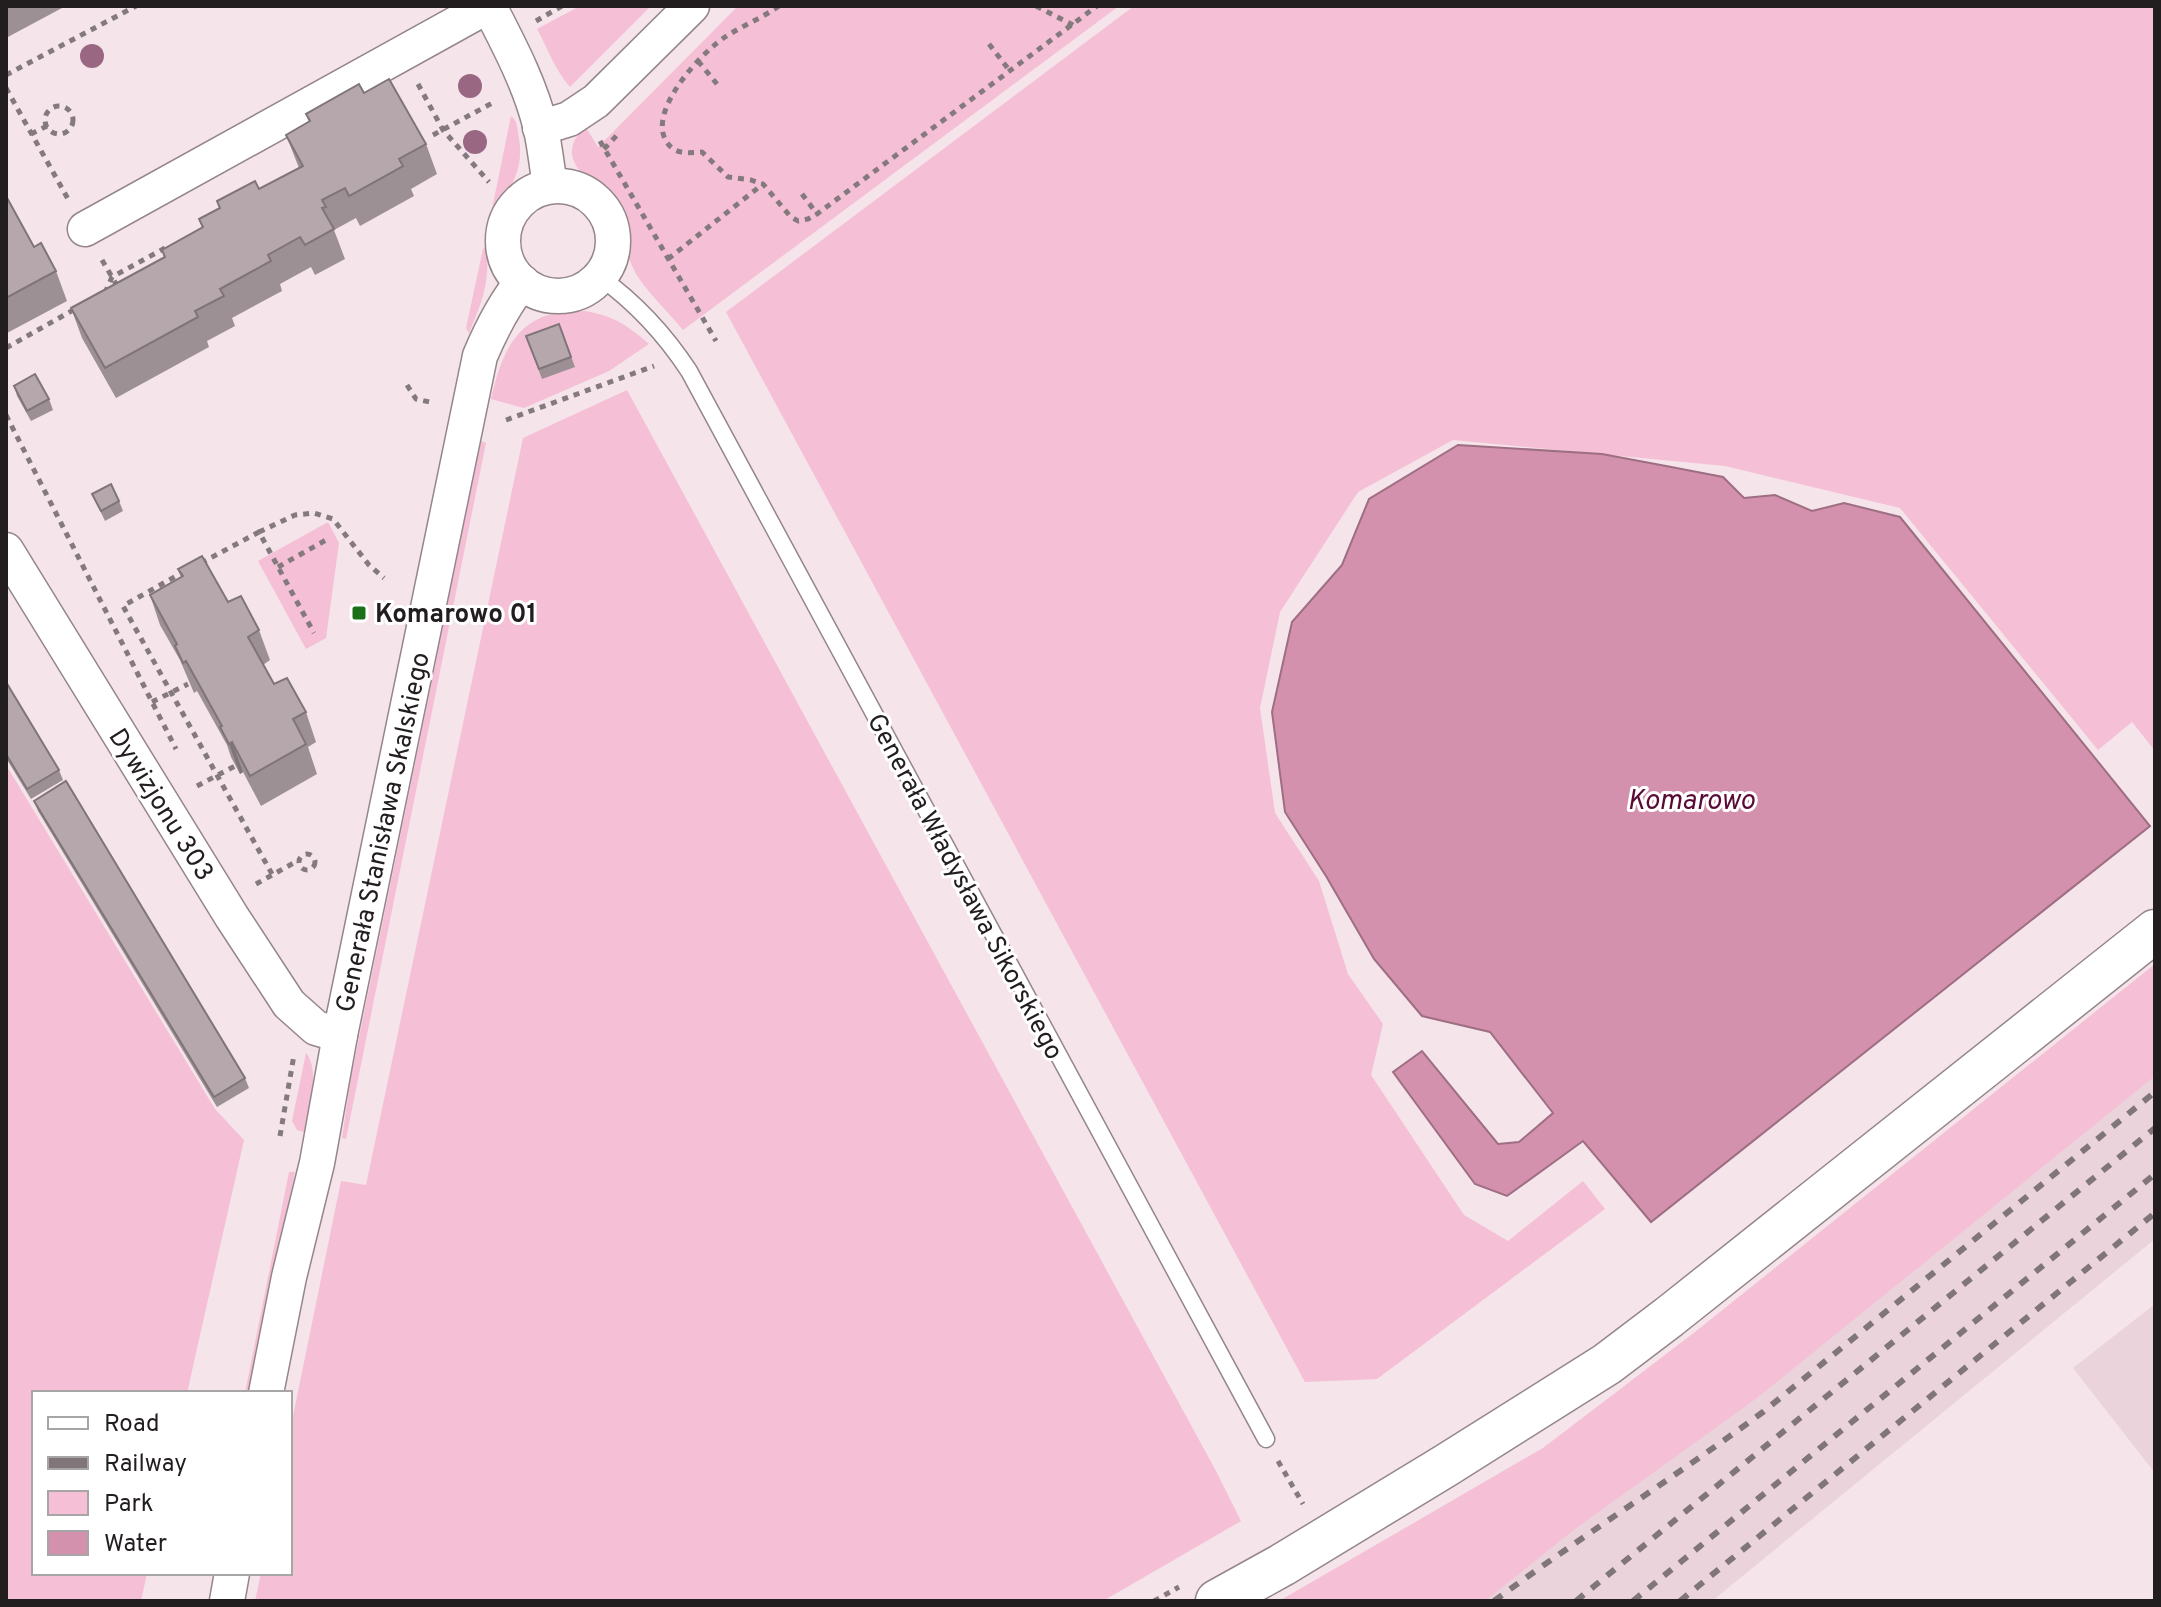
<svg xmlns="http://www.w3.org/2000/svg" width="2161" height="1607" font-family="Overpass,sans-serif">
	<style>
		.built { fill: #ebd3dc }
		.green { fill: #f5bfd5 }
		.water { fill: #d391ad; stroke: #9e6e82; stroke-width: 2 }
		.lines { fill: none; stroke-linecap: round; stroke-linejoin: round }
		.service-casing { stroke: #94868b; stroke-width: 19 }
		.minor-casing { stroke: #94868b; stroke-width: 37 }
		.tertiary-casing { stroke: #94868b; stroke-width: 45 }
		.path { stroke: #847a7d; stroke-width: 5; stroke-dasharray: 6 6; stroke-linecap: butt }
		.service { stroke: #fff; stroke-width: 16 }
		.minor { stroke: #fff; stroke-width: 34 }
		.tertiary { stroke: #fff; stroke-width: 42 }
		.rail { stroke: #807679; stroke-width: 6; stroke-dasharray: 10 10; stroke-linecap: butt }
		.tree { fill: #9a6783 }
		.wall { fill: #9d9095 }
		.shaded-wall { fill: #7f7579 }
		.building { fill: #b6a7ad; stroke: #7f7579; stroke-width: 2 }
		.poi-dot { fill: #1a6f18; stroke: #fff; stroke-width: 3 }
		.labels { text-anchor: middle; stroke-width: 6; stroke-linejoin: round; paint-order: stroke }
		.poi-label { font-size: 26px; font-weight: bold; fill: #221d1f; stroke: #fff; text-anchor: start }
		.street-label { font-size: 26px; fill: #221d1f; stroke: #fff }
		.water-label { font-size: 28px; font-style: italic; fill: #590b36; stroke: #fff }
	</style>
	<rect width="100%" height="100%" fill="#f5e4ea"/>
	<g class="built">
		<path d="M2155,1070V1239L1712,1601H1464Z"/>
		<path d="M2155,1304V1473L2073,1368Z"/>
	</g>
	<g class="green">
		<path d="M580,6H651L570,87C555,70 548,49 537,29Z"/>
		<path d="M738,6H1119L683,330C668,311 643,289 633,268C623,247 627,224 614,204C603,187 580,179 573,159C569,146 577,135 585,126L598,147Z"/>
		<path d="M1134,6H2155V751L2132,722L2098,750L1900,508L1725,466L1453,440L1358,492L1280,612L1260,708L1275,813L1319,881L1348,974L1383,1024L1371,1075L1464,1215L1508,1241L1583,1181L1605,1209L1377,1379L1305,1382L726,312Z"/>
		<path d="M511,116C517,121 517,125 518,133C525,166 514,183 496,209H492Z"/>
		<path d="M487,245C489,284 484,297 469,333L466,328L483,249Z"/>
		<path d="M585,311C614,316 627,325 649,344L609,371L524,408L491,399C499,364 510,327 548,315C559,311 573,312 585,311Z"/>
		<path d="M627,390L1216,1471L1241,1521L1103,1601H255L261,1573H290V1431L341,1181L366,1185L523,438Z"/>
		<path d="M481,441L486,443L346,1139L342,1138L351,1077Z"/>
		<path d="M328,522L339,543L326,638L306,649L258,561Z"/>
		<path d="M6,765L215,1109L244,1140L187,1393H34V1573H147L141,1601H6Z"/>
		<path d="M2155,964V1076L1757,1398L1575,1529L1485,1601H1279L1543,1448L1695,1332Z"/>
		<path d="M306,1053C321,1071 308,1110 304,1132L297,1130L292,1121Z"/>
		<path d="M289,1172H295L250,1393H245Z"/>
	</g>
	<path class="water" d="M1458,445L1602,454L1666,466L1723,477L1744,498L1775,495L1812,511L1844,503L1900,517L2150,826L1651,1222L1583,1141L1507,1196L1475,1184L1393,1072L1422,1051L1498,1144L1519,1142L1553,1113L1490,1032L1422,1016L1374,959L1326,876L1285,812L1272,712L1292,622L1342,565L1369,499Z"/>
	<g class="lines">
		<g class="service-casing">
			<path id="service" d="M600,277C636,303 664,333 689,371L1266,1439"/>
		</g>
		<g class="minor-casing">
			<g id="minor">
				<path d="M489,6C509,45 531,86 541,129C545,148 547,167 550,186"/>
				<path d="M540,128L569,119L596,101L692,6"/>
				<circle cx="558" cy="241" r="55"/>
				<path d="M85,229L488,6"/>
				<path d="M6,550L232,917L289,1004L316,1028L340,1035"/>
				<path d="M266,1393L289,1277L317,1163L340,1035L480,356C491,330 504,304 522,282"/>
				<path d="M227,1601L232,1573"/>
			</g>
		</g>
		<g class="tertiary-casing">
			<path id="tertiary" d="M1217,1601L1282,1565L1445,1466L1607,1364L1669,1317L2155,931"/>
		</g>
		<g class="path">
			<path d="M779,6C762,18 742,26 725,37C701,53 650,108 665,139C673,155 686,153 702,152L728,177L751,180L763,184L790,216L798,221L808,219L817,214L1097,6"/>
			<path d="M1036,6L1073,25"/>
			<path d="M536,21L562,6"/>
			<path d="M989,44L1010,71"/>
			<path d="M698,61L717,84"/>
			<path d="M6,75L136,6"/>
			<path d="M418,84L443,130L489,182"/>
			<path d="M6,88L68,199"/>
			<circle cx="59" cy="120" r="14"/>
			<path d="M31,134L47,126"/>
			<path d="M433,135L496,101"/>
			<path d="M600,141L716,341"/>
			<path d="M604,149L620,132"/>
			<path d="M802,194L817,214"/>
			<path d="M668,259L763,184"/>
			<path d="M102,260L119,289"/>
			<path d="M105,293L112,277L165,248"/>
			<path d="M6,348L75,309"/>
			<path d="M407,385L416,399L434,403"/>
			<path d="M6,415L176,749"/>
			<path d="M506,420L654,366"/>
			<path d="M259,532L295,515L314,513L333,519L369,565L384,578"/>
			<path d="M201,563L259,532L314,633"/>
			<path d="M278,567L326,540"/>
			<path d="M185,571L123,606L272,874"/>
			<path d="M152,702L188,684"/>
			<path d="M197,786L235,766"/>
			<circle cx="307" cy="862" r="8"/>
			<path d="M256,884L299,860"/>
			<path d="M280,1136L294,1055"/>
			<path d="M1278,1461L1303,1504"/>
			<path d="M1154,1601L1179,1587"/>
		</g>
		<use href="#service" class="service"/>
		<use href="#minor" class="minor"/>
		<use href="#tertiary" class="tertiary"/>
		<g class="rail">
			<path d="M1494,1601C1582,1536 1675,1477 1763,1412L2155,1092"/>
			<path d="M1576,1601L2155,1128"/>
			<path d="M1633,1601L2155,1174"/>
			<path d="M1680,1601L2155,1213"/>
		</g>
	</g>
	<g class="tree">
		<circle cx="92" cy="56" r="12"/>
		<circle cx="470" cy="86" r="12"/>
		<circle cx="475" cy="142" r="12"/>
	</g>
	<g class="wall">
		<path d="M6,6H61L62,8L6,38Z"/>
		<path d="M364,93L426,144L437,174L411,189L414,196L360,226L356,218L334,230L345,259L315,275L311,267L280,284L282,291L232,318L235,326L207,341L209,347L116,398L82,338L71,308L165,257L162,250L202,228L199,219L220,208L217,201L259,189L299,168L286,135L309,122L306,114Z"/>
		<path d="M6,196L34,247L56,271L67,301L7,333L6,331Z"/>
		<path d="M559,324L575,367L542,379L526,336Z"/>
		<path d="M14,386L49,399L53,410L31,421L17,396Z"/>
		<path d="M92,494L119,501L123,511L105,521Z"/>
		<path d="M178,569L228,602L259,630L270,660L263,665L274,684L306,712L316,742L308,747L317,774L261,806L243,772L240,774L231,757L227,745L197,691L194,693L180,660L160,625L150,595L181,577Z"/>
		<path d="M6,682L59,770L63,780L31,799L6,758Z"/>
		<path d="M34,801L245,1078L249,1088L217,1107L38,811Z"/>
	</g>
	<path class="shaded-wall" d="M232,742L243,772L240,774L229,744Z"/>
	<g class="building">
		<path d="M389,79L426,144L399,159L403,166L349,196L345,188L322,200L326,207L322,208L334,229L305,245L300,237L268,255L271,261L220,289L224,296L195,311L198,317L105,368L71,308L165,257L162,250L203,227L199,219L220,208L217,201L255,181L259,189L303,166L286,135L310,121L306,114L359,84L364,93Z"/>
		<path d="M6,196L34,247L41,243L56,271L6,298Z"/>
		<path d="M559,324L571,357L539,369L526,336Z"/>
		<path d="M35,374L49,399L27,411L14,386Z"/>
		<path d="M111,484L119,501L101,511L92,494Z"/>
		<path d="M202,556L228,602L241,596L259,630L248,637L274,684L287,678L306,712L293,719L306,744L250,776L232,742L229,744L220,727L222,726L186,661L183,663L175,646L177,644L150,595L183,576L178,569Z"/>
		<path d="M6,682L59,770L27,789L6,754Z"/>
		<path d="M66,781L245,1078L214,1097L34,801Z"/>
	</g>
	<rect class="poi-dot" x="351" y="605" width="16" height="16" rx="4"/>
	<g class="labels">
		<g class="poi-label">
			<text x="375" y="622">Komarowo 01</text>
		</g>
		<g class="street-label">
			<text transform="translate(162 804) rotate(58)" y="9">Dywizjonu 303</text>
			<text transform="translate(382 832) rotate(-78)" y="9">Generała Stanisława Skalskiego</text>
			<text transform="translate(966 886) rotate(62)" y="9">Generała Władysława Sikorskiego</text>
		</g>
		<g class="water-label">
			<text x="1691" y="809">Komarowo</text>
		</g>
	</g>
	<rect width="2161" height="1607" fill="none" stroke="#221d1f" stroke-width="16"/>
	<rect x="32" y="1391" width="260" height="184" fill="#ffffff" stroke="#a7a5a5" stroke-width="2"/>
	<rect x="48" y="1417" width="40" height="12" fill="#ffffff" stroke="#a7a5a5" stroke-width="2"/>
	<text x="104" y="1431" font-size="24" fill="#221d1f">Road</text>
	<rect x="48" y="1457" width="40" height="12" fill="#807679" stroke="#a7a5a5" stroke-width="2"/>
	<text x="104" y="1471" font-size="24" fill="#221d1f">Railway</text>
	<rect x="48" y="1491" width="40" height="24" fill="#f5bfd5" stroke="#a7a5a5" stroke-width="2"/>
	<text x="104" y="1511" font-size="24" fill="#221d1f">Park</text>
	<rect x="48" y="1531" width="40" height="24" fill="#d391ad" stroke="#a7a5a5" stroke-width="2"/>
	<text x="104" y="1551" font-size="24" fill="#221d1f">Water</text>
</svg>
